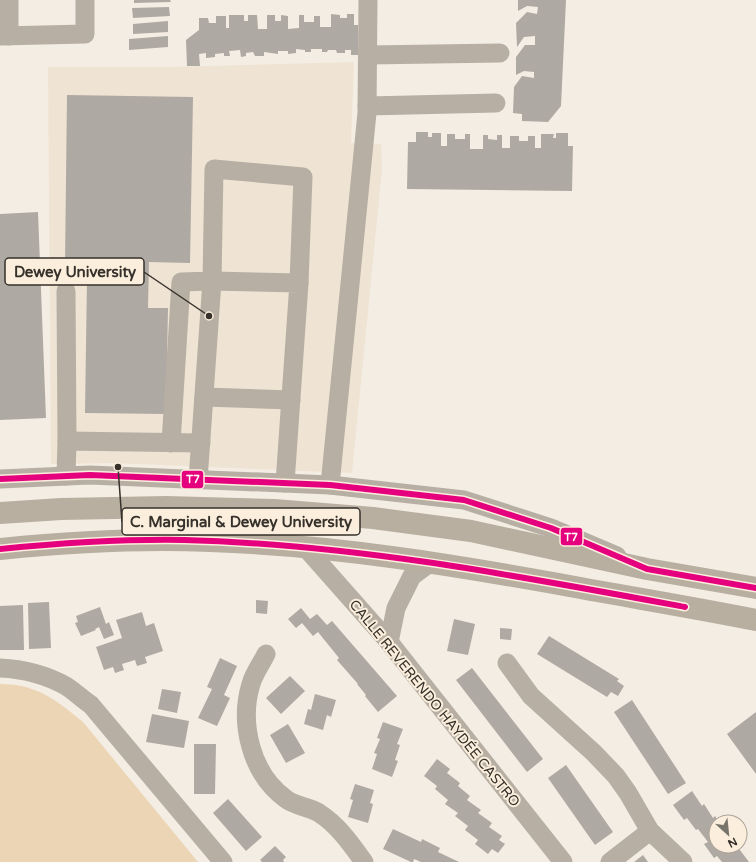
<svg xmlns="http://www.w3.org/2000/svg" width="756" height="862" font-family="'Varela Round',sans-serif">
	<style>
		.built { fill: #efe3d3 }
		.green { fill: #ecd5b4 }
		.building { fill: #afa9a3 }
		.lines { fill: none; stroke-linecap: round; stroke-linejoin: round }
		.minor { stroke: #b7afa3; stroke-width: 19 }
		.major { stroke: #b8afa1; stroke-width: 22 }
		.bus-1-casing { stroke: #fbeedd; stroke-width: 9 }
		.bus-1 { stroke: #e5007d; stroke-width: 6 }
		.labels { text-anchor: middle; stroke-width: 4; stroke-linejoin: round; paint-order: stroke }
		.street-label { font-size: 14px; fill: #36312a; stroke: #fbeedd }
		.leader { fill: none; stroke: #36312a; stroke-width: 1.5 }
		.callout-dot { fill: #36312a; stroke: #fbeedd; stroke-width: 1.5 }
		.callout { fill: #fbeedd; stroke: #36312a; stroke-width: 1.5 }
		.callout-label { font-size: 15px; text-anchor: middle; font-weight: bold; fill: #36312a }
		.line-badge { stroke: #fbeedd; stroke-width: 1.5 }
		.badge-label { font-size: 11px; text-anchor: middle; font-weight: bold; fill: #fff }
	</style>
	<rect width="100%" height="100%" fill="#f4ede4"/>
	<path class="built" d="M354,62L351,143L381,144L382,169L352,473L112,463L51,464L48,67H170Z"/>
	<path class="green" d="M0,684C37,684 56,700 83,722L198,862H0Z"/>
	<g class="building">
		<path d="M134,0H170L171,2L134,3Z"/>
		<path d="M518,0H566L561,106L548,122L522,121V114L513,113L514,87L522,76L534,78V72L524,71L516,75V57L525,45H535V36L524,37L517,47L516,23L527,12L537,14L538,7L527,6L518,11Z"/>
		<path d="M169,7L170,16L133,18L132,8Z"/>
		<path d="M331,14L340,15V18H347V14H354V25H358V55H351V50H345V53H337L336,50H328L327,52H322V49H311V52H305V50L296,49V53L288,54V51H278V54L264,52V56H255L253,52L246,53V56L241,57L240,50L229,51L230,56H224V53L215,54V57L206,58V53L199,54L200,66H187L186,40L199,30V18H208L209,23H216V16H226V28H229V15H244V21H248V15H257L258,29H267V15H275V21H281V15L288,16V29L299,28V15H304V22H314V16H320V27H331Z"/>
		<path d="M168,21V32L133,34V24Z"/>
		<path d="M168,36V47L129,50V39Z"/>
		<path d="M67,95L193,97L190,263L149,262L148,308H168L166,414L85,413L87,278H107V265L65,264Z"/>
		<path d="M416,132H428V137H432V133H441V146H447V134H455V139H465V134H470V149H483V135H488V139L497,140V135H502V148H510V136H519V141H528V136H535V148H541V134H554L553,138H556V133H568V146H573L572,191L407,189L408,142H416Z"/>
		<path d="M38,212L46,418L0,420V214Z"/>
		<path d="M256,600L268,601L267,614L256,613Z"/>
		<path d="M49,602L51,648L29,649L28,603Z"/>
		<path d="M23,605L24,650H0V606Z"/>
		<path d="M100,607L106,624L109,622L114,635L104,639L99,627L95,629L96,630L81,636L75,623L78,622L76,616Z"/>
		<path d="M301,608L310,619L317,614L327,625L332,621L397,696L378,712L365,696L366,695L357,684H358L337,660L339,658L318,632L313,636L302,623L296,628L288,619Z"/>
		<path d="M142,612L146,626L154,623L163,651L145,657L147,663L137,666L135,660L122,664L124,670L115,673L113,667L104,670L96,647L122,638L116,620Z"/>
		<path d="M454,619L475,624L468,655L447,651Z"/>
		<path d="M500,628L512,629L511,640L500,639Z"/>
		<path d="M549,636L619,679L617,681L624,686L618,696L611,692L607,697L537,654Z"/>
		<path d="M220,658L237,666L224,695L230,698L217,726L198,718L212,689L207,687Z"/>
		<path d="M472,668L543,759L527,772L456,680Z"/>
		<path d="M290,676L305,691L281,714L266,698Z"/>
		<path d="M162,689L181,692L177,713L158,709Z"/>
		<path d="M315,694L336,700L331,717L327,715L323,730L304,724L308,709L311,710Z"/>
		<path d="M632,700L686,783L668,794L614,712Z"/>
		<path d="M756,712V774L727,734Z"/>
		<path d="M152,714L189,721L184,748L146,742Z"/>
		<path d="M383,722L403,729L397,744L400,745L395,760L398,761L392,777L372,769L377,754L374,753L380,739L377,738Z"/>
		<path d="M288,724L305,753L286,763L270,735Z"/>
		<path d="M194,744H216L215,794H194Z"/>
		<path d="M437,759L450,769L447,773L460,783L458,786L470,796L467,800L481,810L478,813L492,823L489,827L502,836L499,840L505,844L498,853L492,849L488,854L475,844L478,840L465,830L468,826L455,816L458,813L445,804L448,800L435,789L437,786L424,776Z"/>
		<path d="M566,765L613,832L595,845L548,778Z"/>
		<path d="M355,784L374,790L370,803L373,804L368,823L348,817L353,800L350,799Z"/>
		<path d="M692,791L702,806L704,804L713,818L715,816L719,822H716V846H737L749,862H722L717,856L714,858L704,844L708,842L698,829L696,830L687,818L684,820L673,805Z"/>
		<path d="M228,799L262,837L246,851L213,813Z"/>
		<path d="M393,829L421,842L422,839L440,848L438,852L459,862H421L414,859L413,862H411L383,849Z"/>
		<path d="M275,846L286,857L283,860L284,862H262L260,860Z"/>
		<path d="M643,855L648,862H634Z"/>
	</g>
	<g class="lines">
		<g class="minor">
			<path d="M9,0V36"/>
			<path d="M0,36L85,34V0"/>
			<path d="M368,55L500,53"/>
			<path d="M367,106L496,103"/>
			<path d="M66,291L67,441"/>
			<path d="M204,397L291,400"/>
			<path d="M171,443L181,282L212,281L214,169L303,177L299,283"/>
			<path d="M66,476L67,441L201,443"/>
			<path d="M0,479L90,475L330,485L464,500L551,528L617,556"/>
			<path d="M198,480L212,281L299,283L285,483"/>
			<path d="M330,485L367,113L368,0"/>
			<path d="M305,547L389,642L563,862"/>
			<path d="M389,642L396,608L412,576L431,562"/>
			<path d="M266,654C262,663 254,673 251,684C239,723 251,774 286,799C295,806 309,807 319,813C338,825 351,844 364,862"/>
			<path d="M507,663L531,696L594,753L616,776L628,793L650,831L683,862"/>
			<path d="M0,668C23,669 46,675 66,686C74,691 82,699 91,705L223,862"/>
			<path d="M610,862L650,831"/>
		</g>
		<g class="major">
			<path d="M0,513L61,509L166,507L274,510L373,518L471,531L647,569L756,588"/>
			<path d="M0,549C70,542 140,538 210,541C333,545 454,565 575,587C635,598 696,608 756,620"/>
		</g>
		<g class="bus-1-casing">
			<g id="bus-1">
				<path d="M0,479L90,475L330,485L464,500L551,528L647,569L756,588"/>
				<path d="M0,549C61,543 122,539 184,540C352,544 519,576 685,607"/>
			</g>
		</g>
		<use href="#bus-1" class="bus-1"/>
	</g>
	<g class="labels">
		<g class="street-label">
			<text transform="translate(435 703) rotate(51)" y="5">CALLE REVERENDO HAYDÉE CASTRO</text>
		</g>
	</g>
	<path class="leader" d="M209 316L144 272M118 467L122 522"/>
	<g class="callout-dot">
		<circle cx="209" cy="316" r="4"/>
		<circle cx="118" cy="467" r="4"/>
	</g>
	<g class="callout">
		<rect x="5" y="258" width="139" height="27" rx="4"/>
		<rect x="122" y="508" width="238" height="27" rx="4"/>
	</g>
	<g class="callout-label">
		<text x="75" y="277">Dewey University</text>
		<text x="241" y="527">C. Marginal &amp; Dewey University</text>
	</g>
	<g class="line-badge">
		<rect x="181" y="470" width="23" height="19" rx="4" fill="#e5007d"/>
		<rect x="560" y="527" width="23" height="19" rx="4" fill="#e5007d"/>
	</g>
	<g class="badge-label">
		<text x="193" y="483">T7</text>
		<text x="571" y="541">T7</text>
	</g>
	<g transform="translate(728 834) rotate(153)"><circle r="19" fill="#fbeedd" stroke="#aca295"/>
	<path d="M0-3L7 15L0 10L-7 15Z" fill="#78736b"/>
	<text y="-6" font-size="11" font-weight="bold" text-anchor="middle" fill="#36312a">N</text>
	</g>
</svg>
